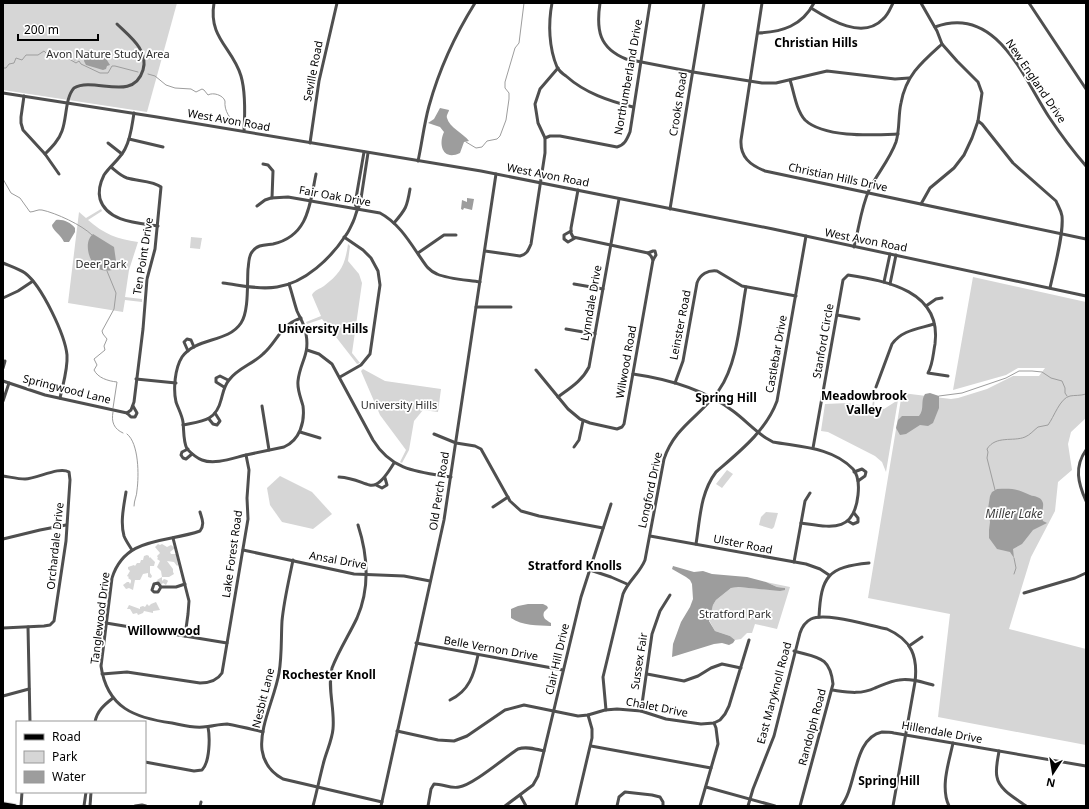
<svg xmlns="http://www.w3.org/2000/svg" width="1089" height="809" font-family="'Noto Sans',sans-serif">
	<style>
		.green { fill: #d6d6d6 }
		.water { fill: #9d9d9d }
		.lines { fill: none; stroke-linecap: round; stroke-linejoin: round }
		.stream { stroke: #9d9d9d; stroke-width: 1 }
		.major-casing { stroke: #dbdbdb; stroke-width: 5.5 }
		.minor { stroke: #4f4f4f; stroke-width: 3 }
		.major { stroke: #000; stroke-width: 3.5 }
		.labels { text-anchor: middle; stroke-width: 3.5; stroke-linejoin: round; paint-order: stroke }
		.park-label { font-size: 11px; fill: #2d2d2d; stroke: #fff }
		.street-label { font-size: 11px; fill: #000; stroke: #fff }
		.neighbourhood-label { font-size: 12px; font-weight: bold; fill: #000; stroke: #fff }
		.water-label { font-size: 12px; font-style: italic; fill: #3e3e3e; stroke: #fff }
	</style>
	<rect width="100%" height="100%" fill="#fff"/>
	<g class="green">
		<path d="M3,3H177L147,112L3,90Z"/>
		<path d="M101,209L102,211L88,220C104,234 117,239 138,242L129,270L125,297L142,299V302L125,300L123,312L68,303L79,212L86,218Z"/>
		<path d="M191,237L202,238L200,249L190,248Z"/>
		<path d="M348,244L350,246L348,261L359,274L362,283L352,353L360,363L357,364L322,319L307,324L306,322L321,316L312,295C314,290 320,289 324,286C341,273 345,265 348,244Z"/>
		<path d="M973,277L1086,302V418L1071,432L1068,444L1072,470L1058,482L1055,511L1031,557L1009,629L1086,649V745L938,717L950,614L868,598L902,393L951,399L958,398L987,389L1013,376H1039L1045,368H1018L1006,375L953,390Z"/>
		<path d="M363,369L385,381L441,389L438,412L423,410L414,421L409,450L402,463L400,462L406,450L380,415L361,371Z"/>
		<path d="M874,394L875,395L874,407L884,409L898,400L886,472L882,462L875,456L828,432L821,431L825,404L848,403L872,407Z"/>
		<path d="M727,470L733,474L722,488L716,484Z"/>
		<path d="M280,476L312,492L332,514L313,529L282,522L270,505L267,488Z"/>
		<path d="M766,512L778,513L774,527L772,529L759,525L761,517Z"/>
		<path d="M158,544L160,545L162,544L167,547L171,545L175,548L170,552L171,554H176L178,565L177,566L174,562L167,561L173,569V572L174,574L169,577H162V581L164,579L167,580L168,581L166,585L163,583L161,585L157,580L162,577L161,571L157,567L160,561L157,559L158,558L157,556L160,553L155,547Z"/>
		<path d="M147,555L149,556V558L150,557L155,562L154,566H150V573L152,576L151,578L148,577V573L143,574L140,580H135L133,590L129,588L126,589L123,585L127,582H129L130,584L131,582V580L128,578L129,577L127,576L130,571L128,569V567L134,565L135,566L137,563H140L141,560H143L144,556Z"/>
		<path d="M766,582L790,587L777,629L755,624L752,633H747L741,639L735,640L730,636L715,631L709,620L713,605L716,600L731,588L737,587L775,590L785,588L777,587Z"/>
		<path d="M156,602L160,610L153,611V613L144,611L143,613L138,615L137,613L133,614L130,609H127L129,605L140,609V607L143,606L145,607L147,604L149,606L151,604Z"/>
	</g>
	<g class="water">
		<path d="M86,50H88L105,57L110,65L107,66L106,69L103,70L86,65L84,61Z"/>
		<path d="M440,108L449,110C449,112 446,115 447,118C449,127 464,134 469,141L464,142L460,153C443,161 438,145 444,132L440,127L428,123L434,119Z"/>
		<path d="M467,198L474,199L472,210L464,208L463,210L461,209L462,200L467,202Z"/>
		<path d="M56,220C63,219 70,222 75,228V232L69,242H64C61,235 52,230 52,225Z"/>
		<path d="M93,234L114,247L116,261L112,270C106,271 99,271 95,266C88,258 84,241 93,234Z"/>
		<path d="M930,393L939,396V408L933,423L928,426L920,425L906,434L900,435L896,428L898,420L902,416H919C925,409 920,401 925,394Z"/>
		<path d="M997,489C1012,488 1017,489 1030,495C1035,497 1041,496 1043,503C1044,509 1040,514 1043,521L1047,523L1033,530L1022,544L1013,549L1014,558L1010,552L997,549L989,538V530L990,522L988,509L990,496L992,492Z"/>
		<path d="M673,566L694,572L703,571L712,574L747,577L766,582L777,587L785,588V590L780,591L738,587L731,588L716,600L713,605L709,621L715,631L730,636L735,640L733,643L729,645L722,643L714,644L672,657L673,644L681,622L690,607L693,599L692,584L690,580L686,577L672,569Z"/>
		<path d="M528,604H543L547,606L548,608L544,612C542,618 546,620 551,623V626C538,625 522,626 511,618V609L518,606Z"/>
	</g>
	<g class="lines">
		<g class="stream">
			<path d="M75,60L78,58H85"/>
			<path d="M3,65V68H6L9,64L14,63L16,58L22,60L26,55H38L44,51L48,55L54,53L58,56H64L76,63L79,61L81,64L100,73H108L112,66H115L138,72"/>
			<path d="M148,74L155,76L166,85L175,88L191,89L196,92L202,89L204,90L208,95C213,92 223,95 225,101C224,111 230,119 237,125"/>
			<path d="M466,142L476,148L482,147L487,141L497,139L500,136L506,120L509,99V93L505,88V82L515,48L519,43L524,3"/>
			<path d="M3,179L11,193L20,198L30,212C34,212 38,209 42,210C56,213 82,225 92,235"/>
			<path d="M107,271L116,293L114,309L102,331L103,334L107,339L104,346L105,350L94,359L97,365L94,370C98,378 108,381 117,382L113,408"/>
			<path d="M939,396L962,393L1006,378L1019,371H1032L1042,372L1051,378L1062,381L1065,388V393L1067,396"/>
			<path d="M113,412C111,422 114,429 123,433"/>
			<path d="M127,434C139,443 139,476 137,490C137,496 134,500 134,506"/>
			<path d="M995,490L987,458L988,452L987,449C996,435 1013,442 1025,437C1030,435 1034,430 1038,427C1041,426 1045,426 1048,425C1054,417 1060,398 1070,396C1075,395 1080,396 1086,394"/>
			<path d="M1014,558L1016,568L1014,574"/>
		</g>
		<g class="major-casing">
			<path id="major" d="M3,804L15,806"/>
		</g>
		<g class="minor">
			<path d="M214,3C208,38 233,48 241,76C246,93 245,114 244,131"/>
			<path d="M552,3C548,24 549,48 557,67C559,71 563,74 566,76C585,93 609,101 633,107"/>
			<path d="M600,3C596,30 599,48 626,59L693,72L762,83H776L827,71L895,79L909,78"/>
			<path d="M762,3L741,140C740,157 750,165 765,171L1086,239"/>
			<path d="M921,3L937,31L942,44L957,61L978,82L982,93L978,121L972,138L964,155L954,168L930,188L921,204"/>
			<path d="M1029,3L1086,89"/>
			<path d="M811,8C830,20 863,40 883,19C888,15 890,9 893,3"/>
			<path d="M935,27C996,4 1023,77 1049,117C1061,135 1073,151 1086,166"/>
			<path d="M758,33C782,32 802,26 814,3"/>
			<path d="M790,80C794,92 796,110 805,120C824,138 873,135 898,134"/>
			<path d="M3,93L157,117L481,171L773,229L1086,296"/>
			<path d="M24,96L21,117V123L23,130L45,154L59,174"/>
			<path d="M134,113C132,125 131,138 125,149C120,159 110,166 104,175C100,183 98,191 100,199C107,222 138,223 158,226"/>
			<path d="M978,121L982,124L1013,163L1056,201C1058,206 1061,210 1062,216C1064,234 1054,269 1050,288"/>
			<path d="M545,138L550,136H560L617,147C625,145 627,139 630,132L650,3"/>
			<path d="M129,139L163,147"/>
			<path d="M108,143L122,154"/>
			<path d="M310,143L319,81L337,3"/>
			<path d="M45,154C52,147 59,140 62,131C67,118 65,98 74,88C94,76 133,103 143,70C149,50 129,36 117,24"/>
			<path d="M418,161C422,143 424,124 429,106C439,70 455,35 475,3"/>
			<path d="M263,164L268,165L273,171L272,198"/>
			<path d="M111,167C116,171 121,176 127,178C137,181 154,181 161,187L155,249L147,279L143,329L134,402L131,410L127,413"/>
			<path d="M257,206L265,200L271,198L288,197L380,213C397,222 408,239 418,254C424,262 427,270 437,274C448,279 467,280 480,282"/>
			<path d="M357,208L355,204L364,152"/>
			<path d="M670,209L704,3"/>
			<path d="M394,223C406,209 407,207 410,189"/>
			<path d="M571,231L564,235V239L568,242L575,238"/>
			<path d="M854,247C859,228 861,208 869,190C877,174 890,159 896,142C900,129 898,116 901,103C906,75 922,62 942,44"/>
			<path d="M485,251L520,256C527,254 528,251 531,244L545,153V138L538,123L535,104L540,89L558,68"/>
			<path d="M418,253L444,235H456"/>
			<path d="M648,253L653,251H655L656,255L653,260"/>
			<path d="M3,263C10,266 19,269 25,273C42,286 65,335 67,355C68,369 63,384 60,398"/>
			<path d="M884,282L890,254"/>
			<path d="M223,283C240,285 259,290 277,287C305,283 331,258 346,235C349,231 351,226 353,222C356,216 356,210 360,205L368,153"/>
			<path d="M574,284L603,289"/>
			<path d="M890,284L896,255"/>
			<path d="M3,298L18,291L33,281"/>
			<path d="M926,306L936,299L942,298"/>
			<path d="M476,307H511"/>
			<path d="M837,315L859,319"/>
			<path d="M566,329L595,334"/>
			<path d="M307,350L319,354L332,364L373,440C392,471 418,472 451,477"/>
			<path d="M188,351L184,342L187,339L191,340L194,347"/>
			<path d="M3,368L5,361"/>
			<path d="M536,370L568,409L580,419L590,423L617,429L622,427L624,424L653,260L651,256L648,253L573,237L571,233V228L578,190"/>
			<path d="M633,374C668,379 704,389 733,411C744,419 754,430 766,438L773,442C800,447 832,447 853,469C859,476 859,486 858,495C854,534 830,527 801,523"/>
			<path d="M340,377L361,365L370,354L380,285L378,271L371,258L363,250L344,237"/>
			<path d="M136,379L176,383"/>
			<path d="M3,381L45,395L127,413"/>
			<path d="M675,383L683,361L697,283C700,274 708,270 717,271L742,286L796,296"/>
			<path d="M224,387L216,382V378L220,376L228,380"/>
			<path d="M876,387L892,344C902,330 918,329 934,324"/>
			<path d="M558,397C570,388 582,381 589,367L619,199"/>
			<path d="M3,401L9,383"/>
			<path d="M262,406L269,450"/>
			<path d="M127,413L131,417H135L137,413L133,406"/>
			<path d="M209,419L213,424L217,425L220,421L215,413"/>
			<path d="M183,425C202,421 216,421 221,400C223,393 224,386 229,380C238,368 253,364 263,354C278,341 279,326 301,318"/>
			<path d="M300,432L320,438"/>
			<path d="M434,434L456,443L475,446L481,449L510,501L521,511L539,516L603,528"/>
			<path d="M574,447L579,440L583,421"/>
			<path d="M813,448L843,280L848,275C887,281 942,291 935,344C933,354 933,364 928,373L948,376"/>
			<path d="M188,449L182,452L181,455L183,458L186,459L192,454"/>
			<path d="M1086,450C1074,467 1078,483 1086,501"/>
			<path d="M246,455C233,458 215,465 202,460C196,458 191,453 187,449C183,441 184,430 183,422C182,415 178,408 176,402C173,389 175,368 182,357C196,337 228,343 241,323C249,311 247,284 248,269C249,264 248,257 252,252C257,244 266,245 273,244C309,236 310,203 316,174"/>
			<path d="M854,472L862,469L866,472L865,476L858,481"/>
			<path d="M3,476C10,477 18,479 25,479C37,479 59,466 69,472L70,480L66,541L54,621L50,625L44,626L3,628"/>
			<path d="M339,477C371,479 371,501 394,463"/>
			<path d="M376,485L382,488L387,485L385,478"/>
			<path d="M126,492C124,505 120,522 124,536C126,541 129,545 132,550"/>
			<path d="M493,507L508,497"/>
			<path d="M200,512C202,519 205,524 200,531C166,543 125,536 112,578L101,666C107,708 135,718 172,723C182,725 192,728 203,727C211,727 218,724 227,724C239,726 251,729 263,732"/>
			<path d="M848,521L853,524L858,522V518L854,513"/>
			<path d="M650,536L806,564L820,569L829,575"/>
			<path d="M173,538L189,601L188,614L185,636"/>
			<path d="M3,539L40,530L66,525"/>
			<path d="M696,544C700,520 700,493 716,472C739,452 766,431 777,401L806,236"/>
			<path d="M243,550L354,574L404,576L430,581"/>
			<path d="M293,560C289,580 284,600 282,621C281,638 282,656 279,673C275,697 259,727 262,750C264,764 272,773 283,779L382,802"/>
			<path d="M794,562L805,501L810,493"/>
			<path d="M590,570L611,577L627,584"/>
			<path d="M161,587L158,583L154,584L152,590L154,592H158L161,587H176L185,584"/>
			<path d="M1024,593L1075,578L1086,573"/>
			<path d="M819,617C821,576 828,567 869,563"/>
			<path d="M106,623L227,643"/>
			<path d="M28,627L30,722"/>
			<path d="M416,643L563,670"/>
			<path d="M909,646L922,637"/>
			<path d="M794,651C818,658 830,656 833,684L800,806"/>
			<path d="M102,674L127,672L200,683C209,683 217,681 222,673L248,519L247,498L249,470L246,455L284,447C300,440 305,422 303,406C301,398 297,390 298,381C300,362 310,355 306,334C305,325 300,318 297,311C294,302 292,293 289,284"/>
			<path d="M647,674L684,681L698,676L711,668L722,664L741,668"/>
			<path d="M832,690C847,692 860,695 875,688C883,685 890,681 899,680C910,678 922,682 933,685"/>
			<path d="M3,696L29,689"/>
			<path d="M450,700C469,691 474,675 478,655"/>
			<path d="M606,710L603,677L623,594C628,581 640,573 645,560L664,459C675,426 701,416 719,390C738,363 740,319 746,287"/>
			<path d="M641,711L652,634L660,611L670,595"/>
			<path d="M95,722C97,711 104,705 113,698"/>
			<path d="M397,731L438,740L454,741L467,736L505,710L524,705L578,716L588,715L605,710L617,709L641,711L666,719L701,724L714,723L720,720L725,714L729,706L749,640"/>
			<path d="M591,746L711,768"/>
			<path d="M999,751C998,759 995,769 997,777C999,790 1017,799 1026,806"/>
			<path d="M145,762L194,771L202,770C210,762 210,737 208,727"/>
			<path d="M706,787L775,806"/>
			<path d="M520,795L526,806"/>
			<path d="M21,806L22,792"/>
			<path d="M84,806L86,792"/>
			<path d="M90,806L91,792"/>
			<path d="M135,806L142,805L146,806"/>
			<path d="M200,806L201,802"/>
			<path d="M313,806C317,791 320,776 324,761C327,750 332,740 333,729C335,708 327,688 332,668C339,650 349,635 357,618C370,588 368,556 358,525"/>
			<path d="M381,806L444,520L496,174"/>
			<path d="M428,806L431,789L434,784C443,784 451,789 459,787C473,785 504,758 518,749C526,746 536,749 544,751"/>
			<path d="M505,806L533,785L538,776L581,597L611,504"/>
			<path d="M576,806L592,738V729L588,715"/>
			<path d="M617,806L619,797L625,792L652,795L660,797L663,802V806"/>
			<path d="M700,806L718,744L716,728L714,723"/>
			<path d="M748,806L753,789L774,736L800,633C802,627 805,622 811,619C826,612 870,626 887,629C912,640 918,657 915,682L893,806"/>
			<path d="M841,806C857,787 853,738 882,732C885,732 890,732 894,733L1086,766"/>
			<path d="M949,806C940,787 949,762 953,743"/>
		</g>
		<use href="#major" class="major"/>
	</g>
	<g class="labels">
		<g class="park-label">
			<text x="108" y="58">Avon Nature Study Area</text>
			<text x="101" y="268">Deer Park</text>
			<text x="399" y="409">University Hills</text>
			<text x="735" y="618">Stratford Park</text>
		</g>
		<g class="street-label">
			<text transform="translate(313 71) rotate(-79)" y="4">Seville Road</text>
			<text transform="translate(628 77) rotate(-80)" y="4">Northumberland Drive</text>
			<text transform="translate(1036 81) rotate(56)" y="4">New England Drive</text>
			<text transform="translate(678 104) rotate(-81)" y="4">Crooks Road</text>
			<text transform="translate(229 120) rotate(10)" y="4">West Avon Road</text>
			<text transform="translate(548 175) rotate(11)" y="4">West Avon Road</text>
			<text transform="translate(838 177) rotate(12)" y="4">Christian Hills Drive</text>
			<text transform="translate(335 196) rotate(10)" y="4">Fair Oak Drive</text>
			<text transform="translate(866 240) rotate(11)" y="4">West Avon Road</text>
			<text transform="translate(143 256) rotate(-81)" y="4">Ten Point Drive</text>
			<text transform="translate(591 303) rotate(-80)" y="4">Lynndale Drive</text>
			<text transform="translate(680 325) rotate(-79)" y="4">Leinster Road</text>
			<text transform="translate(823 341) rotate(-80)" y="4">Stanford Circle</text>
			<text transform="translate(776 354) rotate(-80)" y="4">Castlebar Drive</text>
			<text transform="translate(626 362) rotate(-80)" y="4">Wilwood Road</text>
			<text transform="translate(67 389) rotate(14)" y="4">Springwood Lane</text>
			<text transform="translate(650 490) rotate(-78)" y="4">Longford Drive</text>
			<text transform="translate(439 491) rotate(-81)" y="4">Old Perch Road</text>
			<text transform="translate(743 544) rotate(11)" y="4">Ulster Road</text>
			<text transform="translate(55 546) rotate(-84)" y="4">Orchardale Drive</text>
			<text transform="translate(232 554) rotate(-82)" y="4">Lake Forest Road</text>
			<text transform="translate(338 560) rotate(10)" y="4">Ansal Drive</text>
			<text transform="translate(100 618) rotate(-83)" y="4">Tanglewood Drive</text>
			<text transform="translate(491 648) rotate(10)" y="4">Belle Vernon Drive</text>
			<text transform="translate(557 659) rotate(-77)" y="4">Clair Hill Drive</text>
			<text transform="translate(639 661) rotate(-81)" y="4">Sussex Fair</text>
			<text transform="translate(774 693) rotate(-75)" y="4">East Maryknoll Road</text>
			<text transform="translate(263 698) rotate(-76)" y="4">Nesbit Lane</text>
			<text transform="translate(657 707) rotate(11)" y="4">Chalet Drive</text>
			<text transform="translate(812 727) rotate(-75)" y="4">Randolph Road</text>
			<text transform="translate(942 732) rotate(10)" y="4">Hillendale Drive</text>
		</g>
		<g class="neighbourhood-label">
			<text x="816" y="47">Christian Hills</text>
			<text x="323" y="333">University Hills</text>
			<text x="864" y="400">Meadowbrook<tspan x="864" dy="14">Valley</tspan></text>
			<text x="726" y="402">Spring Hill</text>
			<text x="575" y="570">Stratford Knolls</text>
			<text x="164" y="635">Willowwood</text>
			<text x="329" y="679">Rochester Knoll</text>
			<text x="889" y="785">Spring Hill</text>
		</g>
		<g class="water-label">
			<text x="1014" y="518">Miller Lake</text>
		</g>
	</g>
	<rect width="1089" height="809" fill="none" stroke="#000000" stroke-width="8"/>
	<rect x="16" y="721" width="130" height="72" fill="#ffffff" stroke="#999999"/>
	<rect x="24" y="734" width="20" height="6" fill="#000000" stroke="#999999"/>
	<text x="52" y="741" font-size="12" fill="#000000">Road</text>
	<rect x="24" y="751" width="20" height="12" fill="#d6d6d6" stroke="#999999"/>
	<text x="52" y="761" font-size="12" fill="#000000">Park</text>
	<rect x="24" y="771" width="20" height="12" fill="#9d9d9d" stroke="#999999"/>
	<text x="52" y="781" font-size="12" fill="#000000">Water</text>
	<g transform="translate(1053 773) rotate(192)" stroke="#ffffff" stroke-width="3" paint-order="stroke">
	<path d="M0-3L7 15L0 10L-7 15Z" fill="#000000"/>
	<text y="-6" font-size="11" font-weight="bold" text-anchor="middle" fill="#000000">N</text>
	</g>
	<path d="M18 34v6h80v-6" fill="none" stroke="#000000" stroke-width="2"/>
	<text x="24" y="34" font-size="12" fill="#000000" stroke="#ffffff" stroke-width="3" paint-order="stroke">200 m</text>
</svg>
